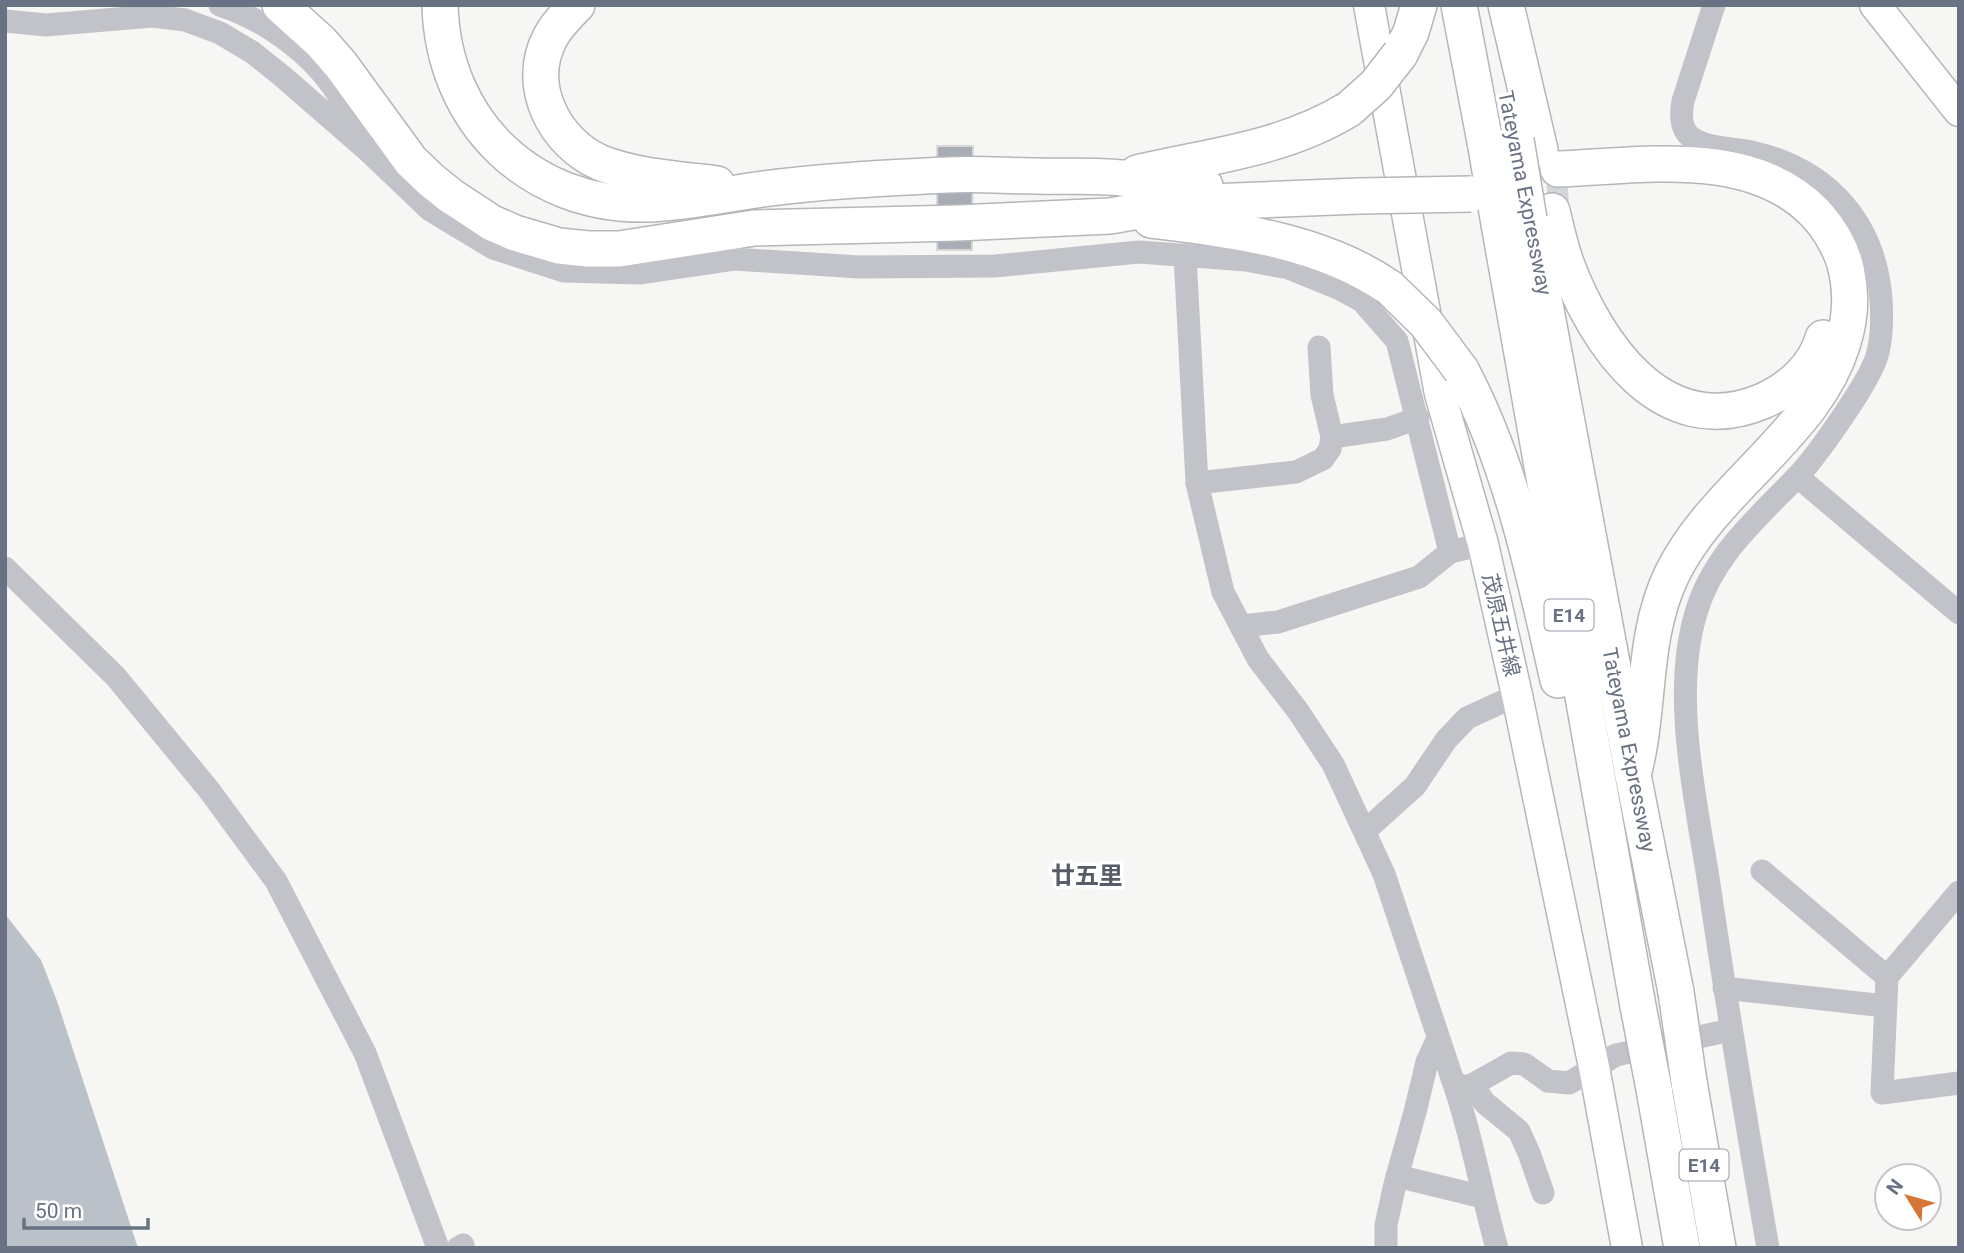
<svg xmlns="http://www.w3.org/2000/svg" width="1964" height="1253" font-family="Roboto,'Noto Sans JP',sans-serif">
	<style>
		.water { fill: #bac1c8 }
		.building { fill: #a8adb5; stroke: #d8d8d7; stroke-width: 2 }
		.lines { fill: none; stroke-linecap: round; stroke-linejoin: round }
		.highway-tunnel { stroke: #d2d6d8; stroke-width: 35; stroke-dasharray: 35 18; stroke-linecap: butt }
		.major-casing { stroke: #b4b7bc; stroke-width: 33 }
		.highway-casing { stroke: #b4b6ba; stroke-width: 38 }
		.minor { stroke: #c1c3c8; stroke-width: 23 }
		.major { stroke: #fff; stroke-width: 30 }
		.highway { stroke: #fff; stroke-width: 35 }
		.highway-bridge-casing { stroke: #b4b6ba; stroke-width: 38; stroke-linecap: butt }
		.highway-bridge { stroke: #fff; stroke-width: 35 }
		.labels { text-anchor: middle; stroke-width: 7; stroke-linejoin: round; paint-order: stroke }
		.shield { fill: #fff; stroke: #959ca8; stroke-width: 2 }
		.shield-label { font-size: 19px; font-weight: bold; fill: #687283 }
		.street-label { font-size: 21px; fill: #687283; stroke: #fff }
		.quarter-label { font-size: 24px; font-weight: bold; fill: #565d68; stroke: #fff }
	</style>
	<rect width="100%" height="100%" fill="#f6f7f4"/>
	<path class="water" d="M5,914L41,960L57,1001L138,1248H5Z"/>
	<path class="building" d="M937,146H973L972,250H937Z"/>
	<g class="lines">
		<path class="highway-tunnel" d="M1494,192L1568,188"/>
		<g class="major-casing">
			<g id="major">
				<path d="M1369,5L1440,394L1483,544L1517,695L1594,1067L1627,1248"/>
				<path d="M1875,5L1959,111"/>
			</g>
		</g>
		<g class="highway-casing">
			<g id="highway">
				<path d="M280,5L321,42L341,65L411,161L431,180L451,196L492,223L515,233L559,246L588,249H619L754,228L957,223L1110,216L1186,203L1359,196"/>
				<path d="M440,5C443,122 531,207 648,204C687,203 725,194 763,189C823,181 887,178 947,175C977,173 1007,176 1037,176C1065,177 1094,175 1122,178C1150,181 1177,187 1205,186"/>
				<path d="M577,5C567,15 556,26 550,38C525,85 554,143 601,163C637,177 678,179 717,184"/>
				<path d="M1459,5L1486,147"/>
				<path d="M1506,5L1540,150"/>
				<path d="M1400,54L1411,32L1419,5"/>
				<path d="M1558,169C1642,166 1751,146 1815,213C1830,229 1843,251 1847,273C1857,321 1838,368 1810,406C1767,464 1704,509 1672,574C1641,638 1651,708 1633,775"/>
				<path d="M1137,173C1209,156 1284,149 1349,109"/>
				<path d="M1552,211C1556,228 1560,246 1566,263C1596,343 1662,444 1763,401C1790,389 1815,367 1823,338"/>
				<path d="M1529,219L1633,775L1676,992"/>
				<path d="M1151,220C1231,229 1323,241 1390,288"/>
				<path d="M1499,224L1638,1006"/>
				<path d="M1461,370C1512,466 1534,574 1558,680"/>
				<path d="M1689,1082L1718,1248"/>
				<path d="M1654,1089L1682,1248"/>
			</g>
		</g>
		<g class="minor">
			<path d="M220,5C265,20 312,53 337,93C346,107 352,122 360,137"/>
			<path d="M1714,5L1683,101C1680,117 1680,133 1697,141C1714,150 1737,148 1756,153C1829,171 1875,223 1881,299C1882,315 1882,336 1878,352C1873,378 1814,460 1794,480C1755,520 1712,557 1696,613C1671,696 1696,800 1709,884C1727,1006 1747,1127 1768,1248"/>
			<path d="M5,21L46,25L152,16L185,20L220,33L252,52L282,76L366,149L430,210L493,248L564,271L639,273L734,259L859,267L995,266L1139,252L1246,260L1289,268L1338,288L1362,301L1397,341L1450,552"/>
			<path d="M1185,255L1197,483L1223,592L1258,659L1298,711L1333,764L1384,874L1453,1081L1463,1087L1472,1085L1511,1063L1524,1064L1548,1081L1569,1083L1616,1055L1731,1030"/>
			<path d="M1332,437L1387,429L1418,418"/>
			<path d="M1798,477L1959,613"/>
			<path d="M1197,483L1296,472L1323,459L1330,449L1332,437L1322,395L1319,347"/>
			<path d="M5,568L116,677L209,790L276,881L365,1053L438,1248"/>
			<path d="M1242,626L1278,622L1419,577L1450,552L1483,544"/>
			<path d="M1365,831L1415,786L1446,740L1467,718L1517,695"/>
			<path d="M1762,871L1887,977"/>
			<path d="M1959,892L1887,977L1882,1093L1959,1083"/>
			<path d="M1724,988L1885,1006"/>
			<path d="M1453,1081C1472,1135 1481,1192 1497,1248"/>
			<path d="M1472,1085L1485,1103L1519,1131L1529,1153L1543,1193"/>
			<path d="M1397,1176L1483,1197"/>
			<path d="M458,1248L463,1245"/>
			<path d="M1386,1248V1225L1395,1184L1415,1112L1427,1062L1438,1038"/>
		</g>
		<use href="#major" class="major"/>
		<use href="#highway" class="highway"/>
		<g class="highway-bridge-casing">
			<g id="highway-bridge">
				<path d="M1349,109L1376,85L1400,54"/>
				<path d="M1516,140L1529,219"/>
				<path d="M1486,147L1499,224"/>
				<path d="M1359,196L1471,194"/>
				<path d="M1390,288L1426,323L1461,370"/>
				<path d="M1676,992L1689,1082"/>
				<path d="M1638,1006L1654,1089"/>
			</g>
		</g>
		<use href="#highway-bridge" class="highway-bridge"/>
	</g>
	<g class="labels">
		<g class="shield">
			<rect x="1544.5" y="599.5" width="49" height="31" rx="5"/>
			<rect x="1679.5" y="1149.5" width="49" height="31" rx="5"/>
		</g>
		<g class="shield-label">
			<text x="1569" y="622">E14</text>
			<text x="1704" y="1172">E14</text>
		</g>
		<g class="street-label">
			<text transform="translate(1525 193) rotate(79)" y="7">Tateyama Expressway</text>
			<text transform="translate(1501 625) rotate(77)" y="7">茂原五井線</text>
			<text transform="translate(1629 750) rotate(79)" y="7">Tateyama Expressway</text>
		</g>
		<g class="quarter-label">
			<text x="1087" y="884">廿五里</text>
		</g>
	</g>
	<rect width="1964" height="1253" fill="none" stroke="#687283" stroke-width="14"/>
	<g transform="translate(1908 1197) rotate(307)"><circle r="33" fill="#ffffff" stroke="#c3c7cd" stroke-width="2"/>
	<path d="M0-5L12 26L0 18L-12 26Z" fill="#d57636"/>
	<text y="-10" font-size="19" font-weight="bold" text-anchor="middle" fill="#687283">N</text>
	</g>
	<path d="M24 1218v10h124v-10" fill="none" stroke="#687283" stroke-width="3.5"/>
	<text x="35" y="1218" font-size="21" fill="#687283" stroke="#ffffff" stroke-width="5" paint-order="stroke">50 m</text>
</svg>
